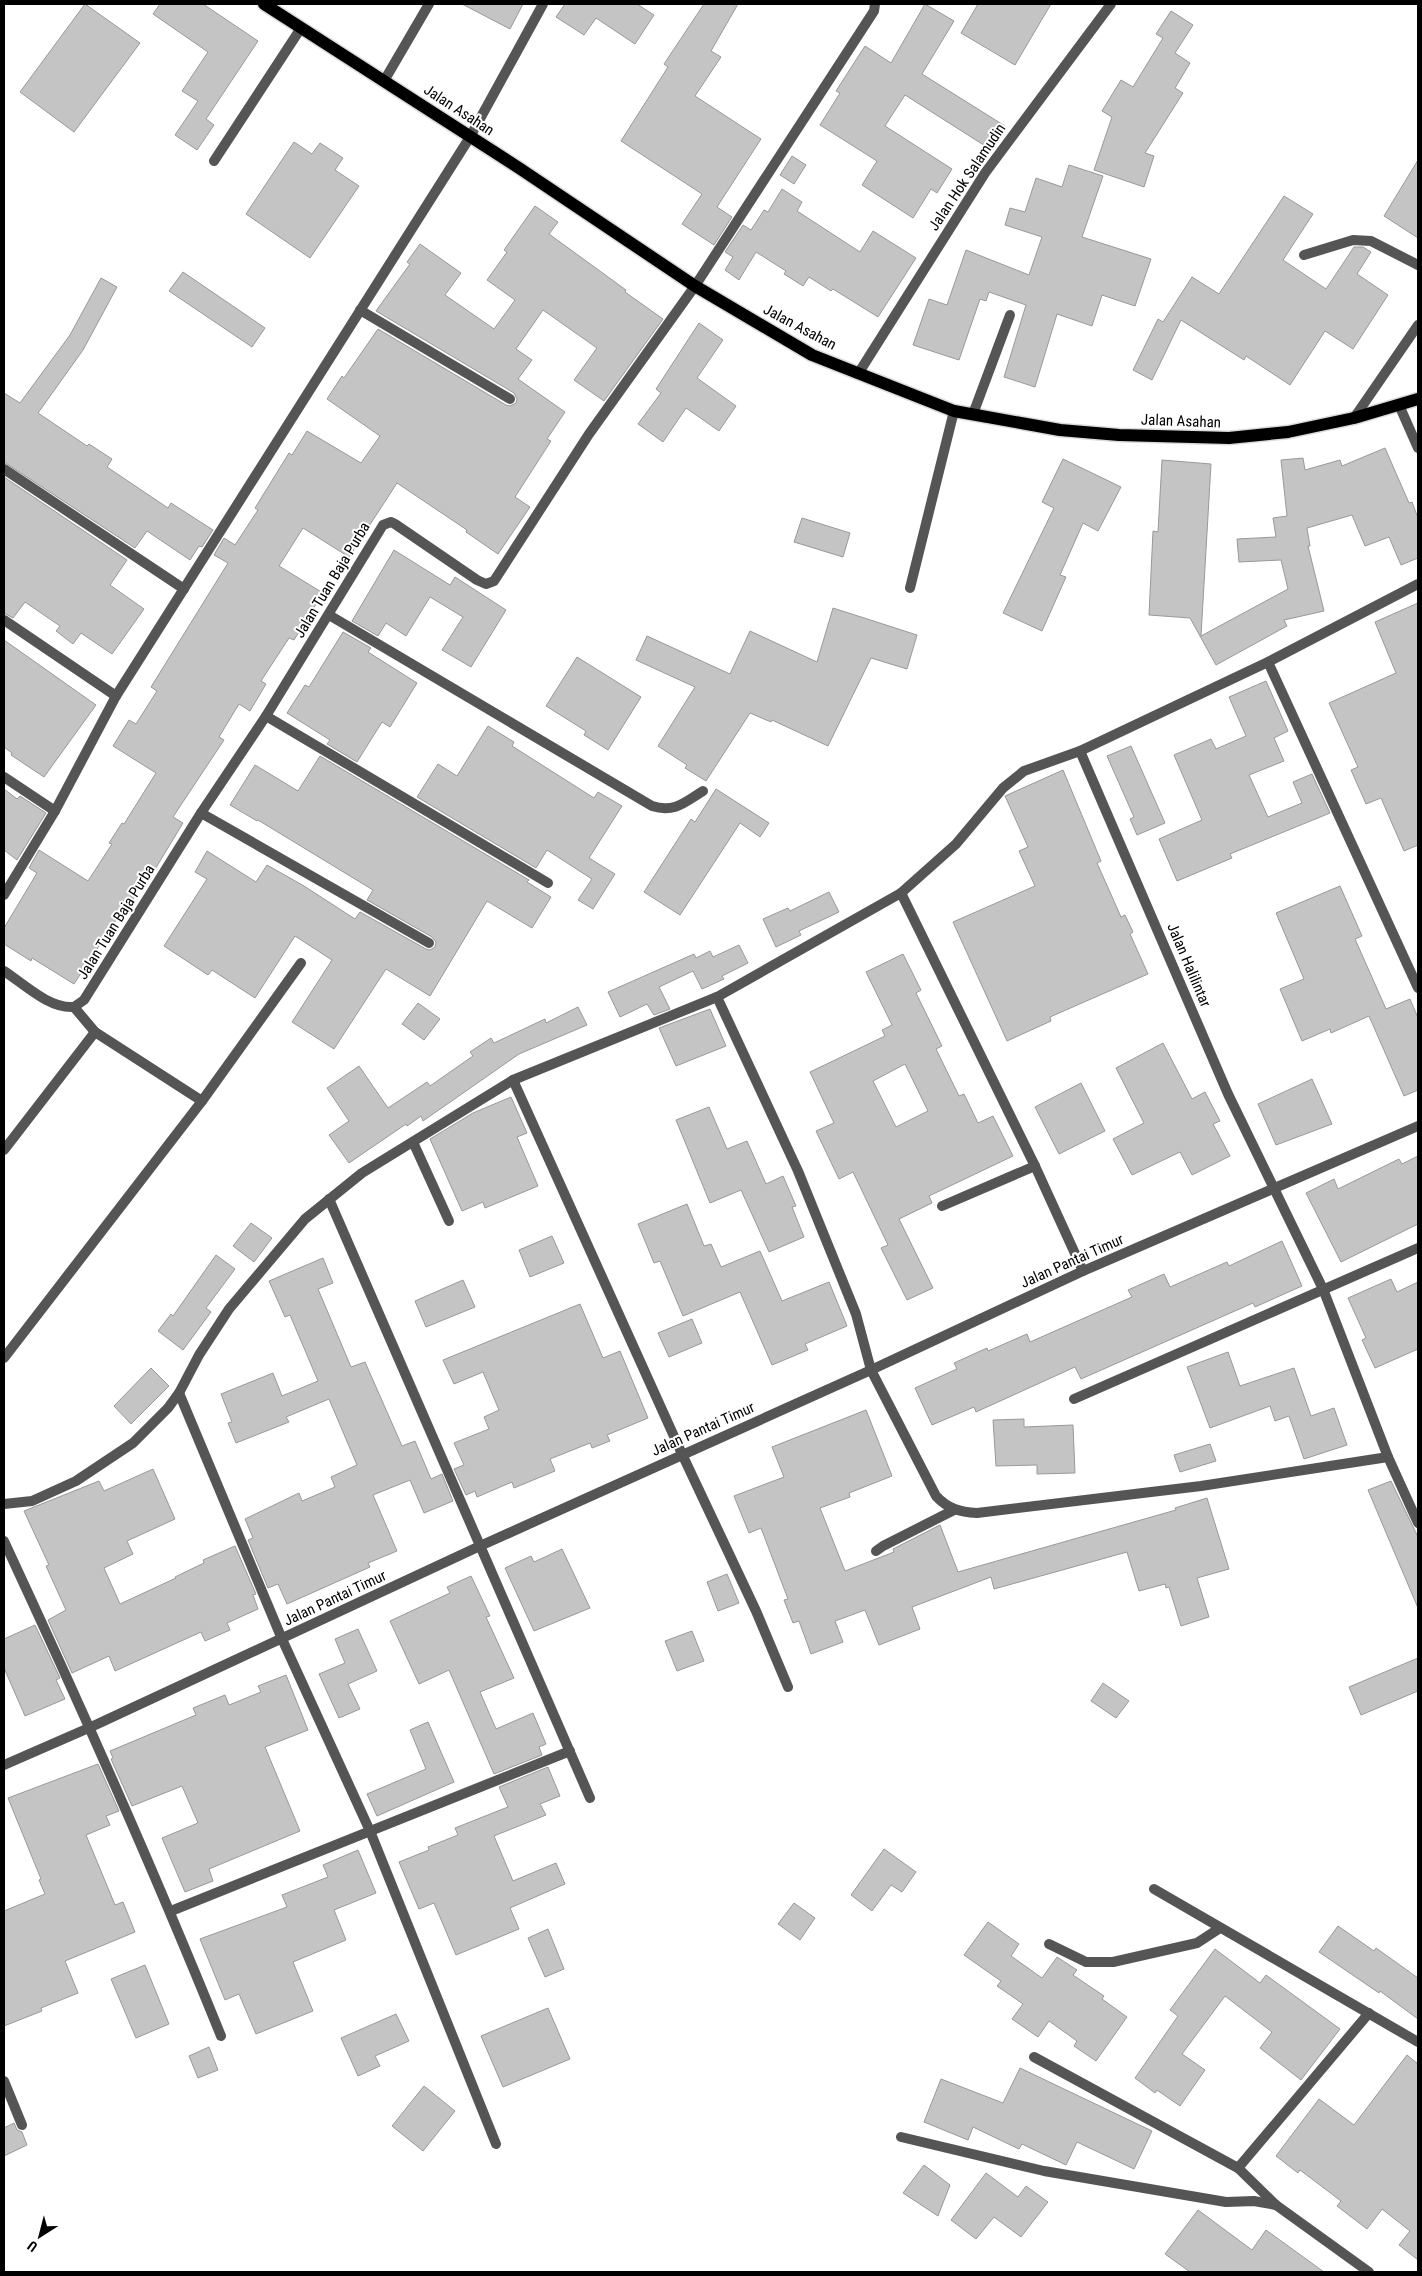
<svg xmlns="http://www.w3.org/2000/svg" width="1422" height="2276" font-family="'Roboto Condensed',sans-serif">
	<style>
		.building { fill: #c4c4c4; stroke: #999; fill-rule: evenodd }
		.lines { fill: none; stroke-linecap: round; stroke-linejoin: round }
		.primary-casing { stroke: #dbdbdb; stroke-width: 15 }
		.service { stroke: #555; stroke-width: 10 }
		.minor { stroke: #555; stroke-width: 10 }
		.tertiary { stroke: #555; stroke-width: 10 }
		.primary { stroke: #000; stroke-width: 12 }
		.labels { text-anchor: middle; stroke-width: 4; stroke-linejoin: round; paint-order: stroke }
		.street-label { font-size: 15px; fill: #000; stroke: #fff }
	</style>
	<rect width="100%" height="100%" fill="#fff"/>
	<g class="building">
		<path d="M85,4L140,43L74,132L20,92Z"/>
		<path d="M160,4H203L258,41L206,119L214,125L197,150L175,135L198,101L182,91L208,52L153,14Z"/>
		<path d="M462,4H523L510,29Z"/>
		<path d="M565,4H637L654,15L635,44L596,18L584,35L556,17Z"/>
		<path d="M704,4H738L711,51L721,57L695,96L761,139L717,207L732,217L714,245L682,224L702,194L621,141L668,67L664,64Z"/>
		<path d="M925,4L954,21L922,74L1005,126L990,149L905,95L885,126L952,169L937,193L931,189L913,218L862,185L877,161L820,125L840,93L836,91L865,46L891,63Z"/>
		<path d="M978,4H1051L1015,65L961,33Z"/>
		<path d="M1171,11L1193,25L1175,53L1190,63L1175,88L1183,93L1145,153L1154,156L1144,187L1094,170L1112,117L1102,111L1121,80L1133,87L1163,38L1156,34Z"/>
		<path d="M294,142L312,154L320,143L343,158L335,170L359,186L310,258L246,214Z"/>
		<path d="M792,156L806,165L794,184L780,175Z"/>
		<path d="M1418,160V238L1384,216Z"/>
		<path d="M1069,165L1103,176L1082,237L1151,259L1135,306L1102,295L1092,326L1057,314L1035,387L1004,377L1026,305L989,292L986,301L980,299L959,360L913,345L929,299L947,305L966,250L1029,275L1042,237L1005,225L1010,208L1025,212L1036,178L1062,187Z"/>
		<path d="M782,189L802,202L797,211L860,252L873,231L916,258L878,317L833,289L831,291L809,277L803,286L784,274L786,271L756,252L739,280L725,270L733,257L725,252L743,225L751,230L764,210L768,212Z"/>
		<path d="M1284,196L1313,214L1283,260L1326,289L1354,247H1363L1371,252L1357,274L1388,295L1353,349L1325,331L1290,385L1246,356L1244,360L1181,320L1152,380L1133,370L1158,319L1163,322L1192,277L1219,294Z"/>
		<path d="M535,206L558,222L549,234L626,290L625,292L663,319L604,401L574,380L597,348L543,310L516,349L532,360L518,379L565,412L547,439L551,441L515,497L530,507L498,554L466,532L467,530L397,483L349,557L303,528L279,566L323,593L294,640L289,638L261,681L266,684L250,711L239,704L219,737L224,740L173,817L183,823L154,871L149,867L131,897L134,898L123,916L120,914L74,984L32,958L31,961L4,944V928L37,873L29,868L39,850L88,881L112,844L109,843L122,823L124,824L156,773L113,746L129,720L136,724L157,691L151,687L228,563L214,555L224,538L235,545L258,510L255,508L289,453L292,455L307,431L361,463L380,436L327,399L342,376L344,378L378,329L506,405L510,406L516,403L517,399L514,393L376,311L410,264L407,262L420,244L461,273L445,295L494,329L515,300L487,280L507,252L504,250Z"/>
		<path d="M183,272L265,328L252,347L169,291Z"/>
		<path d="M101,278L117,287L83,350L38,413L87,446L89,444L112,459L107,467L168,508L171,503L213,530L202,547L199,546L190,560L147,531L135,548L4,462V393L20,403L70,335Z"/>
		<path d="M699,323L723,340L697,378L736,406L719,431L686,408L663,442L638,424L661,393L656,389Z"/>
		<path d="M1385,448L1409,503L1412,502L1418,518V558L1401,565L1389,537L1365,546L1352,515L1307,528L1310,546H1308L1324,611L1284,620L1287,626L1216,665L1190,618L1149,615L1153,531L1158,532L1162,460L1211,464L1201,636L1288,589L1281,560L1239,562L1237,539L1276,537L1273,518L1287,516L1281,460L1303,458L1305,470L1340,460L1342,466Z"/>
		<path d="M1063,459L1121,487L1098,531L1083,523L1060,575L1066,577L1042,631L1003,613L1054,508L1042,502Z"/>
		<path d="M4,477L127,560L110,585L144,609L112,654L81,633L73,644L56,631L60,626L25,602L13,618L4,613Z"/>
		<path d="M802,518L850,533L843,557L794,542Z"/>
		<path d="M394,550L450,585L455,577L506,610L471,667L442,650L463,617L430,597L406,636L386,623L378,636L352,621Z"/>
		<path d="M1418,603V845L1404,851L1381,798L1366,804L1351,770L1358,767L1329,703L1396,673L1375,622Z"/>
		<path d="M833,608L917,635L907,669L871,658L828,746L772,720L771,722L750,713L706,781L685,768L687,765L658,746L695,687L636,660L647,636L730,674L750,631L817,662Z"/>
		<path d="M343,632L371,648L368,652L417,683L390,727L382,722L357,762L327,744L330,740L287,713L305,685L309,687Z"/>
		<path d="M4,640L96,705L44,777L11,755L12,753L4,747Z"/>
		<path d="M577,657L641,697L608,750L584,735L586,731L546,706Z"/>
		<path d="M1266,681L1288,731L1274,738L1284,761L1249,775L1268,817L1302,803L1293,782L1312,774L1330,813L1230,854L1232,858L1177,881L1159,839L1202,820L1174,755L1211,739L1216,749L1246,736L1229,697Z"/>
		<path d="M488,726L514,742L512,746L594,798L598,792L622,806L589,858L615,874L593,909L578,900L592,879L547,850L536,868L417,797L438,764L457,776Z"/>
		<path d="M1131,746L1165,823L1137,835L1130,819L1134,817L1107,756Z"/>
		<path d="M320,756L529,880L527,882L551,897L532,928L487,901L430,996L386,969L334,1049L292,1022L332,960L295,936L255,998L212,970L208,975L164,946L207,879L195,872L207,851L256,882L267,865L304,886L355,919L360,912L426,949L430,950L435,947L436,942L432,937L367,900L373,890L258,820L257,821L230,805L255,765L298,791Z"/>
		<path d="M1063,770L1101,861L1097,863L1121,917L1125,915L1133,932L1130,934L1148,974L1050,1017L1051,1021L1007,1041L953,922L1035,886L1019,851L1028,847L1005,796Z"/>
		<path d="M4,789L17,799L20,796L46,813L17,860L4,850Z"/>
		<path d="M716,789L769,823L760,837L740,823L680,915L644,892L691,819L695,822Z"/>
		<path d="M1340,886L1362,936L1355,939L1386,1009L1410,999L1418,1018V1090L1404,1096L1369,1016L1331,1033L1330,1029L1302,1041L1280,989L1304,979L1276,913Z"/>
		<path d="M829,892L839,912L799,931L801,935L776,947L763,919L788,908L790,911Z"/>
		<path d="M739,945L748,963L722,976L724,979L702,989L693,971L659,987L670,1009L654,1015L647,1004L620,1017L608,992L694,954L696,958L710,951L713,957Z"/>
		<path d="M903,954L921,990L916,993L942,1046L936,1049L959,1096L964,1094L978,1123L993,1116L1013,1156L929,1196L932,1203L899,1219L933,1288L907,1300L881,1248L888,1245L853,1172L839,1179L816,1131L834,1123L810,1072L885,1036L882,1030L892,1025L866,972ZM905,1064L928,1111L896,1127L873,1081Z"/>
		<path d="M418,1003L440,1019L424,1040L402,1024Z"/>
		<path d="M578,1007L587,1025L519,1054L423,1121L421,1116L407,1126L406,1124L349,1163L329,1135L349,1121L327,1088L359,1066L388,1108L427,1082L430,1086L473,1056L470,1052L491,1038L494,1043L545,1019L546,1023Z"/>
		<path d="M710,1009L726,1046L676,1066L659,1028Z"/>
		<path d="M1163,1043L1192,1099L1205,1092L1220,1121L1213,1124L1230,1156L1192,1175L1180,1152L1132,1175L1113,1139L1144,1123L1116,1068Z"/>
		<path d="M1312,1079L1332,1124L1276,1145L1258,1104Z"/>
		<path d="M1081,1083L1105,1131L1059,1154L1035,1107Z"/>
		<path d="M511,1097L527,1133L517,1137L538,1186L485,1208L483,1202L462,1211L430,1139L473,1113Z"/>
		<path d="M709,1107L727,1149L747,1141L766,1184L783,1176L796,1206L792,1207L804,1237L769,1252L741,1190L710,1203L676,1120Z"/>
		<path d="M1418,1156V1224L1341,1262L1306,1193L1334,1179L1338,1189L1399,1159L1402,1164Z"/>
		<path d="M687,1204L704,1246L711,1244L721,1267L760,1251L782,1301L829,1282L847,1326L805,1344L808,1350L772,1365L740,1292L683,1316L660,1261L654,1263L638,1224Z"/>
		<path d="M251,1223L272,1238L254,1262L233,1246Z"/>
		<path d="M552,1236L564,1263L530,1277L519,1250Z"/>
		<path d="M1282,1241L1302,1286L1255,1307L1253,1303L1081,1379L1075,1367L976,1412L974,1407L932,1425L915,1388L957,1369L954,1363L987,1348L988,1351L1027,1334L1030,1342L1132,1297L1128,1290L1164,1274L1170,1287L1227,1262L1229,1266Z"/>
		<path d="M216,1255L235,1269L206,1308L211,1312L183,1350L158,1331L171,1314L173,1316Z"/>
		<path d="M323,1258L333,1283L318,1289L351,1367L365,1362L402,1446L415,1441L431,1479L442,1474L453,1501L424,1513L410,1480L373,1495L397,1551L368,1563L370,1567L287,1604L278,1584L268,1588L248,1540L253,1538L245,1519L299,1493L302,1501L335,1487L331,1477L357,1465L329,1399L286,1417L289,1422L236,1443L228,1423L232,1422L221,1394L273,1373L282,1396L318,1381L290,1315L285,1317L269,1281Z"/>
		<path d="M1391,1279L1397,1292L1418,1282V1349L1375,1368L1362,1340L1366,1338L1348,1298Z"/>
		<path d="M463,1280L475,1307L426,1327L415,1301Z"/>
		<path d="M580,1304L603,1358L620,1351L648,1418L607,1435L610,1441L592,1448L590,1443L550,1459L555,1471L514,1488L512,1482L477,1497L475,1491L466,1495L454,1469L464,1465L454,1443L489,1429L484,1417L499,1410L483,1372L454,1384L443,1360Z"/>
		<path d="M692,1319L702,1343L669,1357L658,1333Z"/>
		<path d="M1228,1352L1240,1386L1294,1368L1311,1416L1334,1408L1347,1445L1304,1459L1289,1416L1275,1421L1270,1406L1210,1428L1187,1367Z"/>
		<path d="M151,1368L169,1386L131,1424L114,1406Z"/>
		<path d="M866,1410L892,1476L849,1493L850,1497L820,1508L845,1571L894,1552L893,1549L940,1525L958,1572L1176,1510L1175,1508L1207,1498L1229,1569L1197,1578L1209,1617L1181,1626L1169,1587L1166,1588L1165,1584L1139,1591L1127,1552L994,1589L991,1577L912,1607L920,1629L879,1645L865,1610L835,1621L843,1642L811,1654L799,1621L793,1623L784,1600L788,1599L761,1528L749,1533L734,1496L784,1477L772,1447Z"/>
		<path d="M1024,1419V1427L1073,1425L1075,1473L1037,1474V1465L996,1466L993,1420Z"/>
		<path d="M1210,1444L1216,1461L1180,1472L1174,1455Z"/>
		<path d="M153,1469L175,1519L127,1541L133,1554L104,1568L120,1604L176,1578L175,1577L204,1563L203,1560L235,1546L256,1594L253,1595L258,1609L227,1623L230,1630L205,1641L201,1632L115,1671L109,1656L72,1673L48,1620L66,1610L46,1566L49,1565L24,1511L99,1481L104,1491Z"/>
		<path d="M1391,1481L1418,1537V1608L1368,1490Z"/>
		<path d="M562,1549L590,1608L534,1631L505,1568L531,1556L534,1562Z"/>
		<path d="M727,1574L739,1603L718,1611L707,1582Z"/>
		<path d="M471,1576L490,1616L486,1617L514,1678L480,1692L496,1729L533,1713L546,1744L539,1747L542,1755L494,1774L449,1670L419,1684L390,1621L450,1593L447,1587Z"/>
		<path d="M35,1625L60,1678L56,1680L65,1699L25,1716L4,1668V1639Z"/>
		<path d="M358,1629L377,1671L348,1684L360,1709L339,1718L319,1674L345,1663L335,1639Z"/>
		<path d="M692,1631L704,1661L677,1671L665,1641Z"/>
		<path d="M1418,1658V1691L1361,1715L1349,1687Z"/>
		<path d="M286,1675L308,1730L265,1747L300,1831L209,1869L213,1881L185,1892L162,1838L198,1823L182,1786L132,1806L111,1759L113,1758L110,1751L196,1715L193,1708L225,1695L229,1705L261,1692L258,1686Z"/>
		<path d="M1103,1683L1129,1701L1116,1718L1091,1701Z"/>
		<path d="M428,1722L454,1782L377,1816L367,1794L426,1769L410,1730Z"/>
		<path d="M98,1764L119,1811L106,1816L110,1825L86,1835L115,1905L123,1902L135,1932L65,1961L78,1993L41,2008L42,2011L4,2026V1911L45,1894L39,1880L41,1879L8,1798Z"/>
		<path d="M548,1767L560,1796L540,1804L546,1815L494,1836L513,1881L556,1863L565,1884L510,1908L519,1929L456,1955L434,1903L419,1909L399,1862L429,1850L428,1847L458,1835L455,1828L508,1807L499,1787Z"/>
		<path d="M884,1849L916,1872L902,1892L891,1885L872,1911L851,1895Z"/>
		<path d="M358,1850L376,1893L334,1910L346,1940L293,1962L313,2011L256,2034L239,1994L225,2000L200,1939L287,1907L282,1895L328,1877L323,1865Z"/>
		<path d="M794,1903L815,1918L800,1940L778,1924Z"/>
		<path d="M988,1922L1019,1944L1011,1956L1042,1978L1057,1957L1077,1970L1073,1975L1104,1996L1102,1999L1127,2017L1096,2061L1074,2046L1077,2041L1049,2021L1038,2037L1012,2019L1023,2004L997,1986L1001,1981L964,1955Z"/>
		<path d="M1338,1926L1374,1951L1376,1948L1418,1978V2019L1380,1991L1379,1993L1319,1952Z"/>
		<path d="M548,1929L564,1969L545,1977L528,1938Z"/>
		<path d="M1215,1949L1260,1983L1266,1975L1340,2029L1301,2080L1260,2048L1272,2032L1225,1996L1182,2054L1205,2070L1180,2106L1157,2090L1155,2093L1135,2078L1178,2016L1170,2010Z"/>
		<path d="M145,1965L169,2024L136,2038L111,1979Z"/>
		<path d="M548,2008L570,2059L503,2087L481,2036Z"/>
		<path d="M396,2014L409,2041L375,2056L380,2066L358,2076L341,2038Z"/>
		<path d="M209,2047L218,2070L198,2078L189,2056Z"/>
		<path d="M1407,2055L1418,2064V2260L1399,2245L1410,2231L1382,2209L1367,2229L1337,2206L1341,2201L1300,2170L1298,2173L1276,2156L1319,2099L1354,2125Z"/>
		<path d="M1020,2068L1152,2131L1134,2169L1077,2142L1066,2165L1022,2144L1019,2149L973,2127L968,2140L924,2122L941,2079L1003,2103Z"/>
		<path d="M424,2086L455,2111L423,2151L392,2126Z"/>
		<path d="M14,2123L17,2130L22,2132L27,2145L4,2156V2128Z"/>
		<path d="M924,2165L950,2185L938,2216L903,2193Z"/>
		<path d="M986,2173L1018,2197L1026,2186L1048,2202L1021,2237L994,2217L976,2239L951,2220Z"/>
		<path d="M1198,2210L1252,2250L1266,2230L1324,2272H1190L1165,2254Z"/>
	</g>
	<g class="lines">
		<g class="primary-casing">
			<path id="primary" d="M264,4L519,168L695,286L812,355L954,411L1060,430L1119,435L1229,438L1288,432L1354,418L1418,399"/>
		</g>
		<g class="service">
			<path d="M910,588L954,411"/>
			<path d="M942,1206L1035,1166"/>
		</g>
		<g class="minor">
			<path d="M384,81L429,4"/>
			<path d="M214,161L301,28"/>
			<path d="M1304,255L1353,240L1371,241L1418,265"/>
			<path d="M360,310L510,399"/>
			<path d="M858,374L985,173L1111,4"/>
			<path d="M973,414L1010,315"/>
			<path d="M1354,418L1418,325"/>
			<path d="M4,469L184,589"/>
			<path d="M329,615L652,806C675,813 685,802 703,791"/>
			<path d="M4,620L116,696"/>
			<path d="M1268,662L1418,988"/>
			<path d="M266,716L548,883"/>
			<path d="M1080,751L1228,1094L1323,1289L1388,1457L1418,1523"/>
			<path d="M4,777L55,811"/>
			<path d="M201,813L429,943"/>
			<path d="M901,893L1035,1166L1083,1271"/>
			<path d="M4,895L55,811L116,696L470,137L543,4"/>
			<path d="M4,971C24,984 49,1009 74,1007"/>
			<path d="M717,997L798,1171L856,1314L871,1370L936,1496C948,1509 960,1512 977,1513L1201,1486L1388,1457"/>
			<path d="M74,1007L84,1000L201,813L266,716L383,525L391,522L395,524L477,580L486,584L494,581L589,434L695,286L874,11L875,4"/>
			<path d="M74,1007L95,1032L202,1101"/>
			<path d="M513,1080L682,1454L756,1611L788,1687"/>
			<path d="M413,1142L449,1221"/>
			<path d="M4,1150L95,1032"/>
			<path d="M329,1199L590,1798"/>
			<path d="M4,1358L202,1101L301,963"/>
			<path d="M179,1393L282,1639L370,1831L496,2144"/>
			<path d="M1074,1399L1418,1248"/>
			<path d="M4,1504L32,1501L76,1481L133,1443L168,1408L179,1393L199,1355L229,1309L305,1219L362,1173L513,1080L717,997L901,893L956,844L1003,788L1024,771L1080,751L1268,662L1418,584"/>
			<path d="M4,1541C80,1704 153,1868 221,2036"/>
			<path d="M876,1551L883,1546L954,1510"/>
			<path d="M4,1765L91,1727L480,1546L871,1370L1083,1271L1418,1126"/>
			<path d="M1154,1889L1418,2042"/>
			<path d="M171,1911L570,1751"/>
			<path d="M1049,1944L1086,1962H1113L1197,1943L1220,1928"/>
			<path d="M1034,2057L1238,2168L1276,2205L1369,2272"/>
			<path d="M4,2081L22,2125"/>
			<path d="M901,2137L1044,2171L1226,2202L1254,2201L1276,2205"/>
			<path d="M1238,2168L1369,2013"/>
		</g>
		<path class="tertiary" d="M1399,405L1418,448"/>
		<use href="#primary" class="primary"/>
	</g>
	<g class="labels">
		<g class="street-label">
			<text transform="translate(459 110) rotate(33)" y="5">Jalan Asahan</text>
			<text transform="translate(967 177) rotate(-56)" y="5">Jalan Hok Salamudin</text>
			<text transform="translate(800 327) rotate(28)" y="5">Jalan Asahan</text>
			<text transform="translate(1181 421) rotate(2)" y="5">Jalan Asahan</text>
			<text transform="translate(332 580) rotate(-59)" y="5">Jalan Tuan Baja Purba</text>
			<text transform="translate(116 922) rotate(-58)" y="5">Jalan Tuan Baja Purba</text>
			<text transform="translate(1189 965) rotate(67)" y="5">Jalan Halilintar</text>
			<text transform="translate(1072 1261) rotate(-24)" y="5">Jalan Pantai Timur</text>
			<text transform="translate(703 1429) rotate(-24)" y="5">Jalan Pantai Timur</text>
			<text transform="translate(335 1598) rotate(-25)" y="5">Jalan Pantai Timur</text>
		</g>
	</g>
	<rect width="1422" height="2276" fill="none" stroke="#000000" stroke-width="10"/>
	<g transform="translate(40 2236) rotate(216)" stroke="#ffffff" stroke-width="4" paint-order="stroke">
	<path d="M0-4L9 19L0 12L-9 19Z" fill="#000000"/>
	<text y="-8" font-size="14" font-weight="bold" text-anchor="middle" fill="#000000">U</text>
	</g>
</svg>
